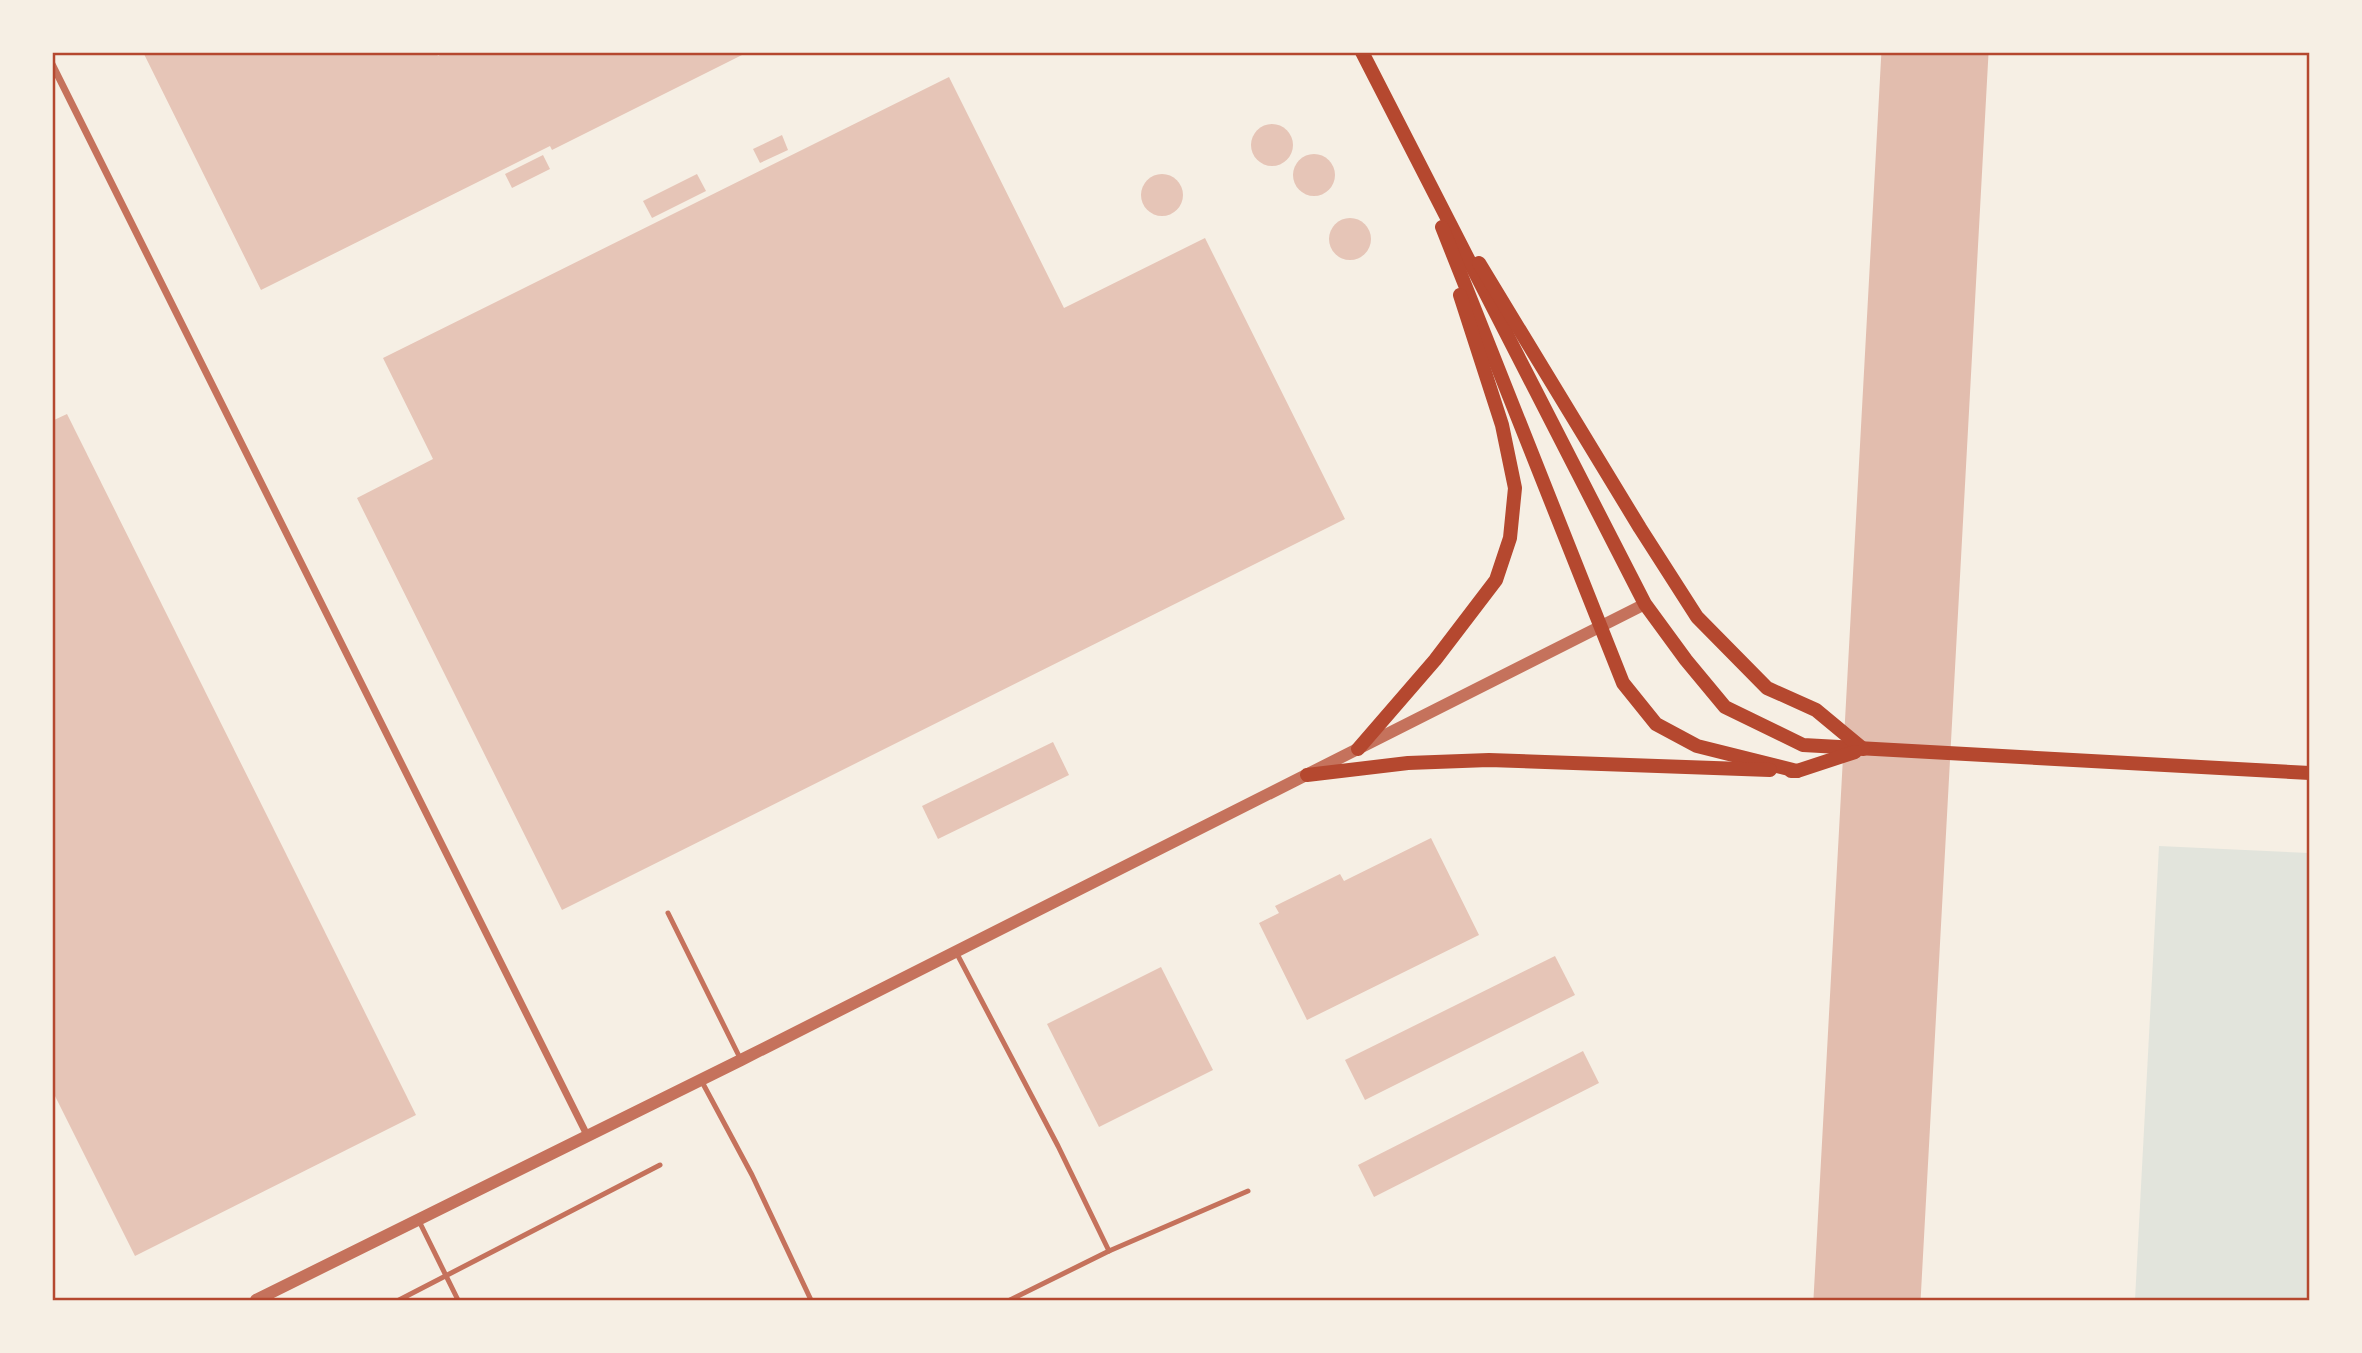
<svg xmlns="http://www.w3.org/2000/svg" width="2362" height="1353" font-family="Rubik,sans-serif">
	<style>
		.green { fill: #e2e4dc }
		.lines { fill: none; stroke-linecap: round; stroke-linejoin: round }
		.taxiway { stroke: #e2bdae; stroke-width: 107 }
		.building { fill: #e6c5b7 }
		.service { stroke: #c5725c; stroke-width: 5 }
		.minor { stroke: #c5725c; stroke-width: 7 }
		.tertiary { stroke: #c5725c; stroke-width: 12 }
		.secondary { stroke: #b5482f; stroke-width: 14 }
		.neatline { fill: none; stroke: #b5482f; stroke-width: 2.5 }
	</style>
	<rect width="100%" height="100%" fill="#f6efe4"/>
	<path class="green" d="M2159,846L2309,853V1300H2135Z"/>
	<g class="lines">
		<path class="taxiway" d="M1867,1300L1935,52"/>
	</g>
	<g class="building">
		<path d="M143,52H436L438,56L445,52H748L552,150L550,146L261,290Z"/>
		<path d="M949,77L1064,308L1205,238L1345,519L562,910L357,498L433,459L383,358Z"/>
		<circle cx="1272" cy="145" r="21"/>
		<path d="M782,135L788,150L760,163L753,149Z"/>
		<circle cx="1314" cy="175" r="21"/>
		<path d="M543,155L550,169L512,188L505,174Z"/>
		<circle cx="1162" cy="195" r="21"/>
		<path d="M697,174L706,191L652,218L643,201Z"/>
		<circle cx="1350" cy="239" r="21"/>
		<path d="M67,414L416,1115L135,1256L52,1090V421Z"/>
		<path d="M1053,742L1069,775L938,839L922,806Z"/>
		<path d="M1431,838L1479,935L1307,1020L1259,923L1279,913L1275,906L1340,874L1344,881Z"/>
		<path d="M1555,956L1575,995L1365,1100L1345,1060Z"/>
		<path d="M1161,967L1213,1070L1099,1127L1047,1024Z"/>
		<path d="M1583,1051L1599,1083L1374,1197L1358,1165Z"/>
	</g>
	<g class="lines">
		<g class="service">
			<path d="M668,913L741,1060"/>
			<path d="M956,952L1058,1146L1109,1251"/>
			<path d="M701,1080L752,1175L811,1300"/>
			<path d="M418,1219L458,1300"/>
			<path d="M399,1300L660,1165"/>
			<path d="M1010,1300L1109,1251L1248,1191"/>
		</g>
		<path class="minor" d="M52,64L587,1135"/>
		<path class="tertiary" d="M256,1300L741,1060L1645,604"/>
		<g class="secondary">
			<path d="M1362,52L1645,604L1686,660L1725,707L1803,745L2310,773"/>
			<path d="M1442,227L1623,683L1656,724L1697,746L1797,771"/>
			<path d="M1479,263L1640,528L1697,617L1767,688L1816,710L1863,749"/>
			<path d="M1358,749L1435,660L1496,580L1510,538L1515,488L1502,425L1460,295"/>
			<path d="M1791,771H1797L1855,752"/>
			<path d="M1307,775L1408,763L1489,760L1770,770"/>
		</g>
	</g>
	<rect width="2362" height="1353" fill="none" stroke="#f6efe4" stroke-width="108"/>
	<rect x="54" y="54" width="2254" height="1245" class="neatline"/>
</svg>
